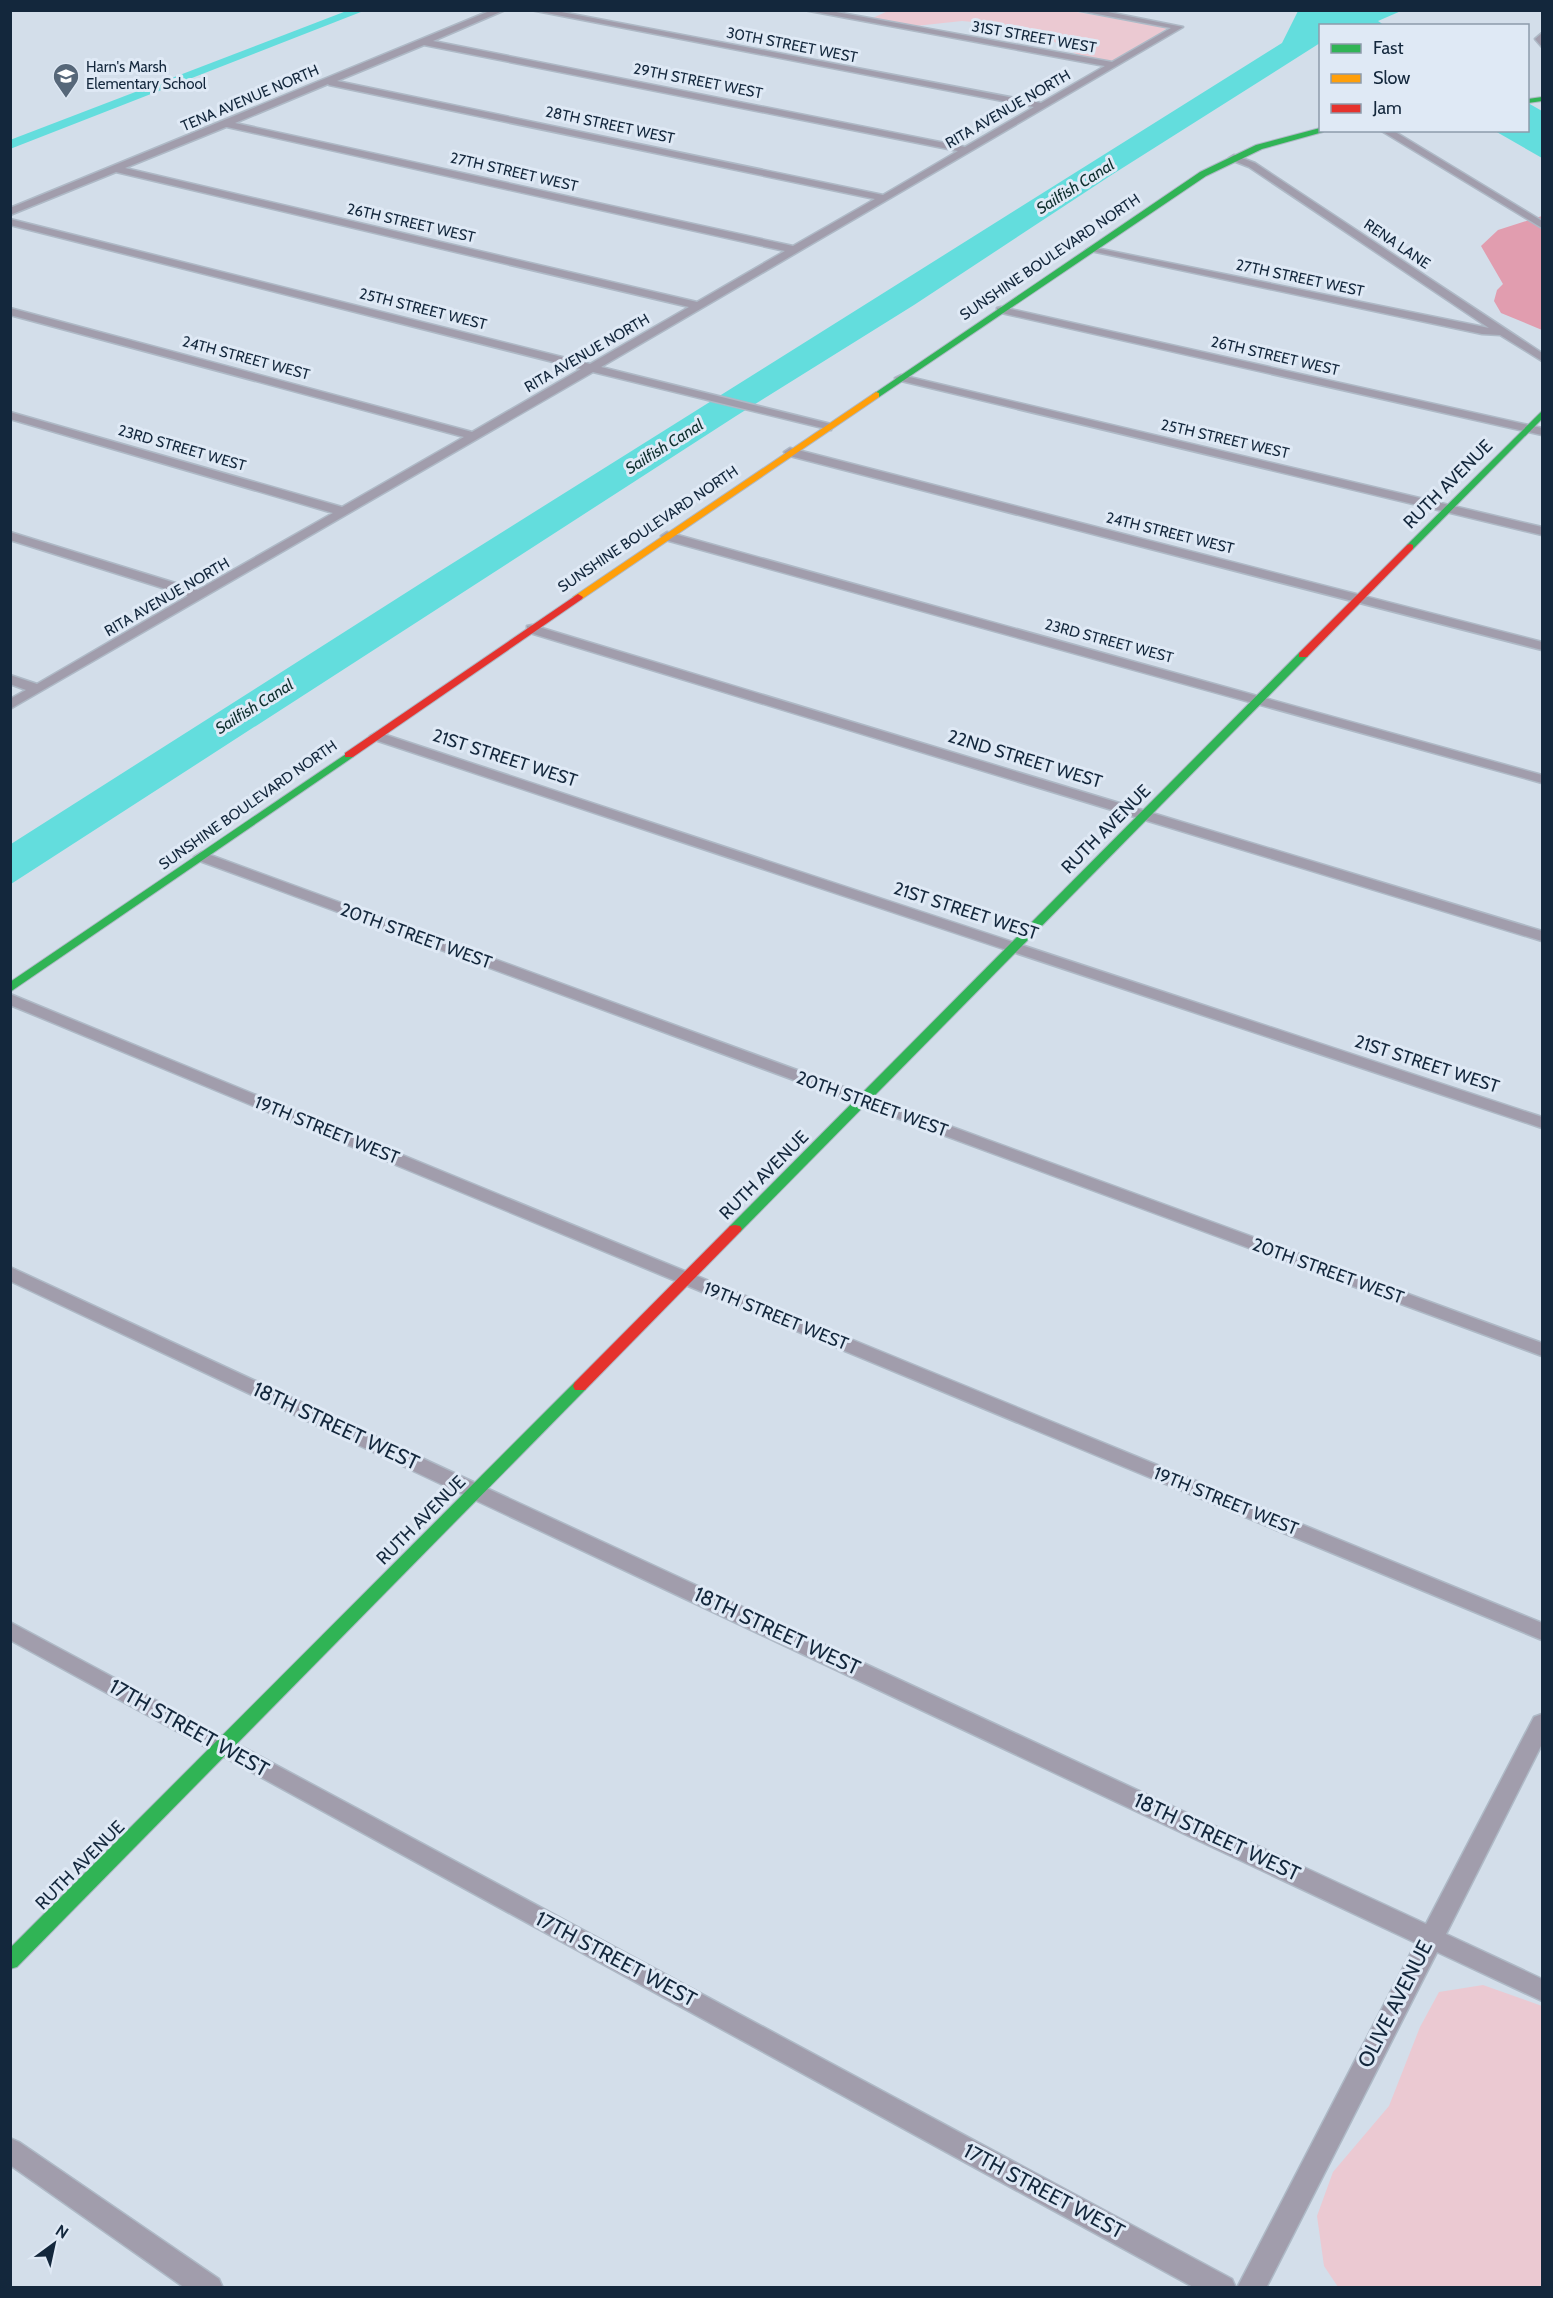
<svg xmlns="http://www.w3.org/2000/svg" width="1553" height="2298" font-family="Cabin,sans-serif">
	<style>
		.green { fill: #ebc9d2 }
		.forest { fill: #e19daf }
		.water { fill: #63dddd }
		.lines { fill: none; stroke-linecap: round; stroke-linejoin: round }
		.canal { fill: #63dddd; fill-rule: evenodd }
		.street-casing { stroke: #aeb9c6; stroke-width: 3 }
		.fast-casing { stroke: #aeb9c6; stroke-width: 2 }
		.slow-casing { stroke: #aeb9c6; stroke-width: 2 }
		.jam-casing { stroke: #aeb9c6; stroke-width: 2 }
		.street { fill: #a19dac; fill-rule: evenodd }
		.fast { fill: #30b455; fill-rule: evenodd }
		.slow { fill: #ff9f0a; fill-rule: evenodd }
		.jam { fill: #e5322d; fill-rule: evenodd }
		.labels { text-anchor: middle; stroke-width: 6; stroke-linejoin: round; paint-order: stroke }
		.far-street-label { font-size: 15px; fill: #13273c; stroke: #dfe9f5 }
		.far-poi-label { font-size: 15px; fill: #13273c; stroke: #dfe9f5; text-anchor: start }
		.far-water-label { font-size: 16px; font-style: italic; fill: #0e2f2e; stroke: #dfe9f5 }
		.street-label { font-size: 18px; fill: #13273c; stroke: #dfe9f5 }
		.near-street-label { font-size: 21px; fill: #13273c; stroke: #dfe9f5 }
	</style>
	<rect width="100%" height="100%" fill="#d3deea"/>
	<g class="green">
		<path d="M1066,10L1167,28L1113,66L1086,59L1038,33L995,24L962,21L897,28L864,22L888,11Z"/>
		<path d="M1483,1985L1542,2006V2287H1338L1324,2266L1317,2216L1333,2172L1389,2106L1420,2027L1439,1992Z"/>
	</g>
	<path class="forest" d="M1542,216V330L1501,313L1494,301L1497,290L1503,284L1481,246L1498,230Z"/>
	<g class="water">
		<path d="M1298,11H1401L1378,21L1384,25L1320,26V43L1113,174L914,305L736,416L11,884V844L437,573L1282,43Z"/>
		<path d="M1528,103L1542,111V158L1495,131L1528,130Z"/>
	</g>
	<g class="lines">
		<path class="canal" d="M349,10H366L10,149V140Z"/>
		<g class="street-casing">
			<g id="street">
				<path d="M492,10H505L433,41L965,147L1034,107L531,10H551L1041,103L1105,66L804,10H825L1112,62L1171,28L1076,10H1098L1183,27L601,367L831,424V430L593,372L10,709V699L26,690L10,684V675L37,684L188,596L10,540V532L198,590L333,513L10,419V412L342,507L464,437L10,315V308L472,432L581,369L10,225V219L590,364L689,307L116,172L10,215V208ZM424,45L958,151L883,195L337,81ZM328,84L329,85L875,199L793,246L235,123ZM226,127H227L785,251L697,302L125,168Z"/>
				<path d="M1542,33V47L1535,39Z"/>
				<path d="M1380,130H1392L1542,221V228Z"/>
				<path d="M1234,155L1255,163L1542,353V361L1500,335L1482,334L1086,250L1091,247L1489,328L1249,167L1231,160L1229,158Z"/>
				<path d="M1001,307L1542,428V435L997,312V308Z"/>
				<path d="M901,375L1542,527V535L897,380L895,378Z"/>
				<path d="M790,448L1542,642V650L786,455L784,452Z"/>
				<path d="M667,532L1542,775V783L662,539L661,536Z"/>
				<path d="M532,625L1542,931V941L527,632V626Z"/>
				<path d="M377,732L1542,1117V1128L372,739L370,736Z"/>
				<path d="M202,852L1542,1343V1356L197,860L194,857Z"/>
				<path d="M10,994L1542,1623V1640L10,1005Z"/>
				<path d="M10,1267L1426,1924L1534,1717L1542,1714V1744L1446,1934L1542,1979V2001L1437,1952L1266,2288H1237L1416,1943L10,1281Z"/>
				<path d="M10,1622L1232,2279L1236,2288H1195L10,1640Z"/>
				<path d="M10,2138L19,2142L219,2279L223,2288H185L10,2165Z"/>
			</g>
		</g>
		<g class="fast-casing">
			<g id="fast">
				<path d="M1542,97V101L1528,103V99Z"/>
				<path d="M1320,128L1323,132L1262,149L1206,176L879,397L872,395L1200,172L1256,145Z"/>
				<path d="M1542,411V419L1413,549H1407V545Z"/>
				<path d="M1303,652L1308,655L1307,657L740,1232H730L728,1229L730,1226L1299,653Z"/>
				<path d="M349,752L353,753V757L10,992V982Z"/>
				<path d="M580,1381L585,1382L587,1386L585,1390L17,1967L10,1969V1948L575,1382Z"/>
			</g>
		</g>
		<g class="slow-casing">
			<path id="slow" d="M876,392L879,393V397L582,599L578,600L573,597Z"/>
		</g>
		<g class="jam-casing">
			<g id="jam">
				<path d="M1410,544L1413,545V549L1307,657H1299V653L1407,545Z"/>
				<path d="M578,594L583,597L582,599L353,757H345V753Z"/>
				<path d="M735,1225L740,1226L742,1229L740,1232L585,1390H575L573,1386L575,1382L730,1226Z"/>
			</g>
		</g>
		<use href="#street" class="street"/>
		<use href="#fast" class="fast"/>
		<use href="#slow" class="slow"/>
		<use href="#jam" class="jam"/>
	</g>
	<defs>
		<g id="school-pin" transform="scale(1.35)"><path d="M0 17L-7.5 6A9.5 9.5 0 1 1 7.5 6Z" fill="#566779" stroke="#dfe9f5"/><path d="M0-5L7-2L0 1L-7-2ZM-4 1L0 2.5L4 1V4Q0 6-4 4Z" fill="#fff"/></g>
	</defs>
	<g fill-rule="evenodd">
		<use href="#school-pin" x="66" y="76"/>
	</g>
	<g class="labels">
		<g class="far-street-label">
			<text transform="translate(1034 37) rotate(10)" y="5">31ST STREET WEST</text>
			<text transform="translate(792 45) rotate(11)" y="5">30TH STREET WEST</text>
			<text transform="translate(698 81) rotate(11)" y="5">29TH STREET WEST</text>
			<text transform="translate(250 98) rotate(-23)" y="5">TENA AVENUE NORTH</text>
			<text transform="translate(1008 109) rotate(-30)" y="5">RITA AVENUE NORTH</text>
			<text transform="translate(610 125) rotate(12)" y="5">28TH STREET WEST</text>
			<text transform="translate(514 172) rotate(13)" y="5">27TH STREET WEST</text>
			<text transform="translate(411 223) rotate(13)" y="5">26TH STREET WEST</text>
			<text transform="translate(1397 244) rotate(34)" y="5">RENA LANE</text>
			<text transform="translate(1050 257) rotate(-34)" y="5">SUNSHINE BOULEVARD NORTH</text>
			<text transform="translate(1300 278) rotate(12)" y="5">27TH STREET WEST</text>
			<text transform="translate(423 309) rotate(14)" y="5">25TH STREET WEST</text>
			<text transform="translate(587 353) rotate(-30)" y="5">RITA AVENUE NORTH</text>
			<text transform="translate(1275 356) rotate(13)" y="5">26TH STREET WEST</text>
			<text transform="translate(246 358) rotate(15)" y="5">24TH STREET WEST</text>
			<text transform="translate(1225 439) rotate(13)" y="5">25TH STREET WEST</text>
			<text transform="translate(182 448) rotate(16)" y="5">23RD STREET WEST</text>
			<text transform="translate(648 529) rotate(-34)" y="5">SUNSHINE BOULEVARD NORTH</text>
			<text transform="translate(1170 533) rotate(14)" y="5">24TH STREET WEST</text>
			<text transform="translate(167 597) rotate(-30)" y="5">RITA AVENUE NORTH</text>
			<text transform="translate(1109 641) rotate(15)" y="5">23RD STREET WEST</text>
			<text transform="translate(248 805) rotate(-35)" y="5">SUNSHINE BOULEVARD NORTH</text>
		</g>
		<g class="far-poi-label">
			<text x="86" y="72">Harn's Marsh<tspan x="86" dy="17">Elementary School</tspan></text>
		</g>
		<g class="far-water-label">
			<text transform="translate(1075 186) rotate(-32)" y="6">Sailfish Canal</text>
			<text transform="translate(664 446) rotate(-32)" y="6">Sailfish Canal</text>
			<text transform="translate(254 706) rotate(-32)" y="6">Sailfish Canal</text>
		</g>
		<g class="street-label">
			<text transform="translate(1448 484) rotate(-45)" y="6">RUTH AVENUE</text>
			<text transform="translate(505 758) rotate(18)" y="6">21ST STREET WEST</text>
			<text transform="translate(1025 759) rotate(17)" y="6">22ND STREET WEST</text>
			<text transform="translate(1106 829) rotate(-45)" y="6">RUTH AVENUE</text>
			<text transform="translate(966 911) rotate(18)" y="6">21ST STREET WEST</text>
			<text transform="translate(416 936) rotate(20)" y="6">20TH STREET WEST</text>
			<text transform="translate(1427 1064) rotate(18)" y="6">21ST STREET WEST</text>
			<text transform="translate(872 1104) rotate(20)" y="6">20TH STREET WEST</text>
			<text transform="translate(327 1130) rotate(22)" y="6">19TH STREET WEST</text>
			<text transform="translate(764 1175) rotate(-45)" y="6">RUTH AVENUE</text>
			<text transform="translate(1328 1271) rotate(20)" y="6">20TH STREET WEST</text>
			<text transform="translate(776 1316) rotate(22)" y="6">19TH STREET WEST</text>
			<text transform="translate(1226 1501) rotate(22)" y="6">19TH STREET WEST</text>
			<text transform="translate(421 1520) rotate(-45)" y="6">RUTH AVENUE</text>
			<text transform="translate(80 1865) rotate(-45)" y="6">RUTH AVENUE</text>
		</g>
		<g class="near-street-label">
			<text transform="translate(336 1426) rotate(25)" y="7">18TH STREET WEST</text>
			<text transform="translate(777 1631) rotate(25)" y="7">18TH STREET WEST</text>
			<text transform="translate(189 1728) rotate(29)" y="7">17TH STREET WEST</text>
			<text transform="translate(1217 1837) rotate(25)" y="7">18TH STREET WEST</text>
			<text transform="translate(616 1959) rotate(28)" y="7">17TH STREET WEST</text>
			<text transform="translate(1395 2004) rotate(-63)" y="7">OLIVE AVENUE</text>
			<text transform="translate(1044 2191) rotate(28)" y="7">17TH STREET WEST</text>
		</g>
	</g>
	<rect width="1553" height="2298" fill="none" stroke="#13273c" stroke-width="24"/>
	<rect x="1319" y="24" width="210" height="108" fill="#dfe9f5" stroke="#8d9bab" stroke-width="1.5"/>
	<rect x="1331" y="44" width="30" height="9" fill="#30b455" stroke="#8d9bab" stroke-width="1.5"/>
	<text x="1373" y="54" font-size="18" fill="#13273c">Fast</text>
	<rect x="1331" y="74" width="30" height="9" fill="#ff9f0a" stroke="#8d9bab" stroke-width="1.5"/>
	<text x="1373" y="84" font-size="18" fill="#13273c">Slow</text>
	<rect x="1331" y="104" width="30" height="9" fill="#e5322d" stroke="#8d9bab" stroke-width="1.5"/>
	<text x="1373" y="114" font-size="18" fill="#13273c">Jam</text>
	<g transform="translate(54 2244) rotate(33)" stroke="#dfe9f5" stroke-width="4.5" paint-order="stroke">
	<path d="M0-4.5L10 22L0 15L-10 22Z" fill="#13273c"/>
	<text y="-9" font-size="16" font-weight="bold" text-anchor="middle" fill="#13273c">N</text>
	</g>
</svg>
